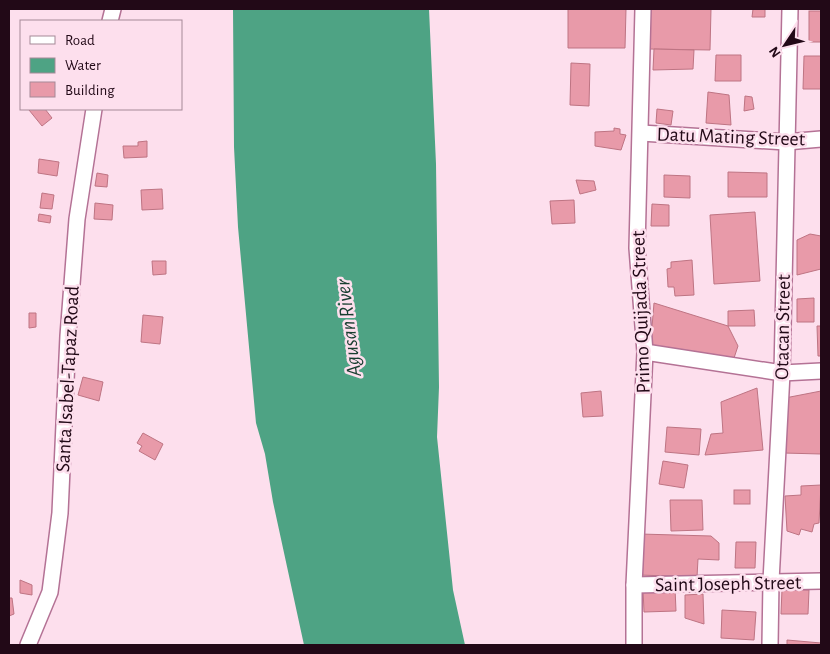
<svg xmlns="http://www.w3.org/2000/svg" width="830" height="654" font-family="'Alegreya Sans',sans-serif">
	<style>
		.water { fill: #4ea384 }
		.building { fill: #e89aa9; stroke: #be7483 }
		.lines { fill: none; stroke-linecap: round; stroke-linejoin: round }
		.minor-casing { stroke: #b47295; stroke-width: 18 }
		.minor { stroke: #fff; stroke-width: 15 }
		.labels { text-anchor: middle; stroke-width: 5; stroke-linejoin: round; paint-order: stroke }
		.street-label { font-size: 20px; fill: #220917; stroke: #fddfed }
		.water-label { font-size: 21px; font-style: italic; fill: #183e30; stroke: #fddfed }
	</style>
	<rect width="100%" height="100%" fill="#fddfed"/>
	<path class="water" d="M233,9H429L436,164L439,387L437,437L453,590L465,645H304L273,502L265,454L256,423L238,227L234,147Z"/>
	<g class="building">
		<path d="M568,9H626L625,48H568Z"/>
		<path d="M650,9H711L710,50L649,49Z"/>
		<path d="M753,9H765V17H752Z"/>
		<rect x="809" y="11" width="12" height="31"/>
		<path d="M654,49L694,50L693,69L653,70Z"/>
		<path d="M716,55H741V81H715Z"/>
		<path d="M804,56H821V89H803Z"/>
		<path d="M571,63L590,64L589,106L570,105Z"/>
		<path d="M708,92L729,95L731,125L706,123Z"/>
		<path d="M745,96L752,97L754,109L744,111Z"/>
		<path d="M30,109H45L52,118L42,126L29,110Z"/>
		<path d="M657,109L673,111L671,125L656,123Z"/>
		<path d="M614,128L620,129V134L626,135L621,150L595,146V132L614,131Z"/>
		<path d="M147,141V157L124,158L123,146H138V142Z"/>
		<path d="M39,159L59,162L57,176L38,173Z"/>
		<path d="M728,172L767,173V197H728Z"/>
		<path d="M97,173L108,175L107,187L95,186Z"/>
		<path d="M664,175L690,176V198L664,197Z"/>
		<path d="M576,180L594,181L596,190L580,194Z"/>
		<path d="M162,189L163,209L142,210L141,190Z"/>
		<path d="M42,193L54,195L52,209L40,208Z"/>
		<path d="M574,200L575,223L552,224L550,201Z"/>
		<path d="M95,203L113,205L112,220L94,219Z"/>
		<path d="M652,204L669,205V226H651Z"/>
		<path d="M755,212L760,281L714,284L710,215Z"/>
		<path d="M39,214L51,216L50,223L38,221Z"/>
		<path d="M810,234L821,236V269L797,275V240Z"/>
		<path d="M692,260L694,295L675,296L674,287H668L667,269L671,268V262Z"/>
		<path d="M152,261H166V274L153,275Z"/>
		<path d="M814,298V322H797V299Z"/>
		<path d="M654,303L728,326L738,346L734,358L650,351Z"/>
		<path d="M754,310L755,326H728V311Z"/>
		<path d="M29,313H36V327L29,328Z"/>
		<path d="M143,315L163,317L160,344L141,342Z"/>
		<path d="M817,326H821V356H818Z"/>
		<path d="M83,377L103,382L99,401L78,395Z"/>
		<path d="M757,388L763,450L705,455L711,434L723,433L721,402Z"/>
		<path d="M601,391L603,416L583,417L581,393Z"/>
		<path d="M821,391V454L783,453L785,398Z"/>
		<path d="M667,427L701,429L699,455L665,452Z"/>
		<path d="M143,433L163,444L155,460L139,451L142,446L137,443Z"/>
		<path d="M663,461L688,465L684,488L659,484Z"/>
		<path d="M821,485L819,523L814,524L812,532L801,529L799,535L787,531L785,496L801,495V486Z"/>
		<rect x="734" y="490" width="16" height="14"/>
		<path d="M670,500H702L703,530L671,531Z"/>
		<path d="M640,534L711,536L719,543V560L698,559L697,577L639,575Z"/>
		<path d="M736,542H756L755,568H735Z"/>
		<path d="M20,580L32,585V595L20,593Z"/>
		<path d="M675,588L676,611L644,612L643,589Z"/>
		<path d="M782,589L809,590L808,614H781Z"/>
		<path d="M703,594L704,624L685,618V595Z"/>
		<path d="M9,598H12L14,614L9,616Z"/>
		<path d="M722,610L756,612L754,640L721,638Z"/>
		<path d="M787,640L821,643V645H787Z"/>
	</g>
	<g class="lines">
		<g class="minor-casing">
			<g id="minor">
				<path d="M110,21L113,9"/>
				<path d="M641,133L786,142L821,139"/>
				<path d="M645,352L782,373L821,371"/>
				<path d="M634,585L821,581"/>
				<path d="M28,645L50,592L55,553L60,513L68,336L77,219L94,109"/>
				<path d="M634,645V585L645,352L637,248L643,9"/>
				<path d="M770,645L771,581L782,373L790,9"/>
			</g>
		</g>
		<use href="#minor" class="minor"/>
	</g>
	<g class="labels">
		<g class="street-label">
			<text transform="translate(731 136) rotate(2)" y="7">Datu Mating Street</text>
			<text transform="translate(640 312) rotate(-92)" y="7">Primo Quijada Street</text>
			<text transform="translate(782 327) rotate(-89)" y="7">Otacan Street</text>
			<text transform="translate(67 379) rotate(-87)" y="7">Santa Isabel-Tapaz Road</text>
			<text transform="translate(728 583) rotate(-1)" y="7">Saint Joseph Street</text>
		</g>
		<g class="water-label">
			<text transform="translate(348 328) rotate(-97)" y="7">Agusan River</text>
		</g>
	</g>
	<rect width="830" height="654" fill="none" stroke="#220917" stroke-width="20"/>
	<rect x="20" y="20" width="162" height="90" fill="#fddfed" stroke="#a58997"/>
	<rect x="30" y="36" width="25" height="8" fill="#ffffff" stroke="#a58997"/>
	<text x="65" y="45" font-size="15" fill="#220917">Road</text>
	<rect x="30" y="58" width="25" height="15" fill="#4ea384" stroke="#a58997"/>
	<text x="65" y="70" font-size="15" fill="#220917">Water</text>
	<rect x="30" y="82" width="25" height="15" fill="#e89aa9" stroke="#a58997"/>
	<text x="65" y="95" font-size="15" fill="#220917">Building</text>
	<g transform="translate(785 45) rotate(235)" stroke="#fddfed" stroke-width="4" paint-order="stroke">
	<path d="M0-4L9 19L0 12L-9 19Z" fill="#220917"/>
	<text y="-8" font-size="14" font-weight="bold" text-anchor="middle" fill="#220917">N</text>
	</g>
</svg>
